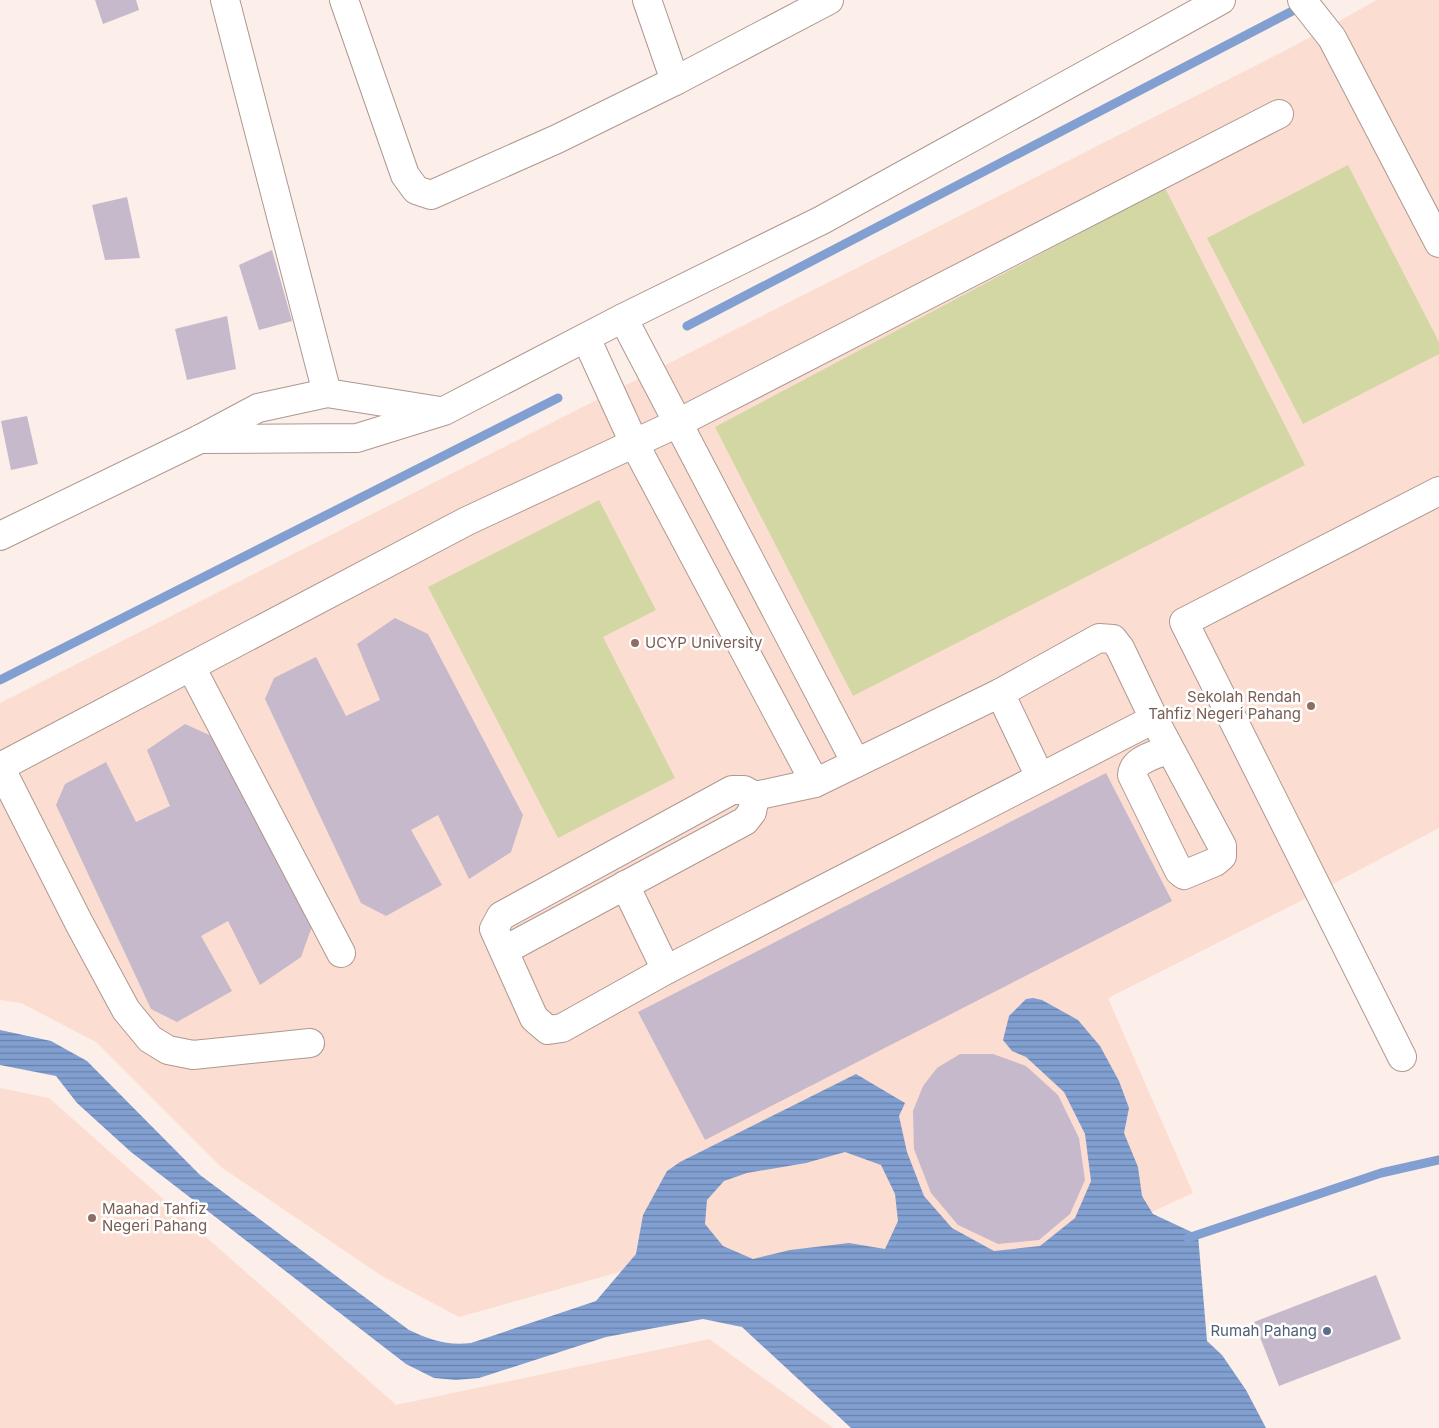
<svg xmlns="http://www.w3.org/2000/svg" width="1439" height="1428" font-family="Inter,sans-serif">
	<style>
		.built { fill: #fcddd1 }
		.green { fill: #d3d7a4 }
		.water { fill: url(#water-rules); fill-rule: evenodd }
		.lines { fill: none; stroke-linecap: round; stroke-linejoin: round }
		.stream { stroke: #819fd1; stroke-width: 9 }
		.building { fill: #c5b9cb }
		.minor-casing { stroke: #ae9890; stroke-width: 30 }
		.minor { stroke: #fff; stroke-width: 28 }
		.education-dot { fill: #8d6e63; stroke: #fff; stroke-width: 2 }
		.service-dot { fill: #5c6f8a; stroke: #fff; stroke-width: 2 }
		.labels { text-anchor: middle; stroke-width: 5; stroke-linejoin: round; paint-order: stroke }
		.education-label { font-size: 15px; fill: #785e54; stroke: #fff; text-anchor: start }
		.service-label { font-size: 15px; fill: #4e5e75; stroke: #fff; text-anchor: end }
	</style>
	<defs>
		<pattern id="water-rules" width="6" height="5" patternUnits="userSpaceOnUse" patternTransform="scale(1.25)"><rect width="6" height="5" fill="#819fd1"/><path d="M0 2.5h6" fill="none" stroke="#6981a9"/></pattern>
	</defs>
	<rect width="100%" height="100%" fill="#fceee9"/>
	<g class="built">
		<path d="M1377,0H1439V828L1285,909L1108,998L1193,1193L990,1286L680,1255L459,1317L382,1276L221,1167L96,1042L21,1003L0,1000V703L1296,45Z"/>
		<path d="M0,1088L49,1098L396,1405L709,1339L833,1428H0Z"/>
	</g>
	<g class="green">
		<path d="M1348,165L1439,342V354L1303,424L1207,238Z"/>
		<path d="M1165,188L1305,465L853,696L715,427Z"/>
		<path d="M599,500L656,610L603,637L675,778L558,838L428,587Z"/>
	</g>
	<path class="water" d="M1033,998L1042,1000L1078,1020L1100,1046L1119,1081L1129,1108L1124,1133L1138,1167L1142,1196L1153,1214L1198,1235L1207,1341L1222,1355L1246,1390L1266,1428H851L742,1327L703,1319L606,1337L479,1378L456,1380L434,1378L406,1364L131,1152L77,1103L56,1076L0,1065V1030L51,1041L87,1061L200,1175L409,1330C431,1340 447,1346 471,1343L596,1301L636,1254L643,1215L667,1171L680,1162L856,1074L905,1103L899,1116L907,1152L924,1196L952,1228L994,1251L1040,1246L1075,1218L1091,1181L1085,1134L1064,1092L1026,1057L1012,1051L1003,1040L1009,1016L1026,999ZM845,1152L881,1165L895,1194L898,1221L885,1249L849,1243L790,1250L753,1259L723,1246L705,1224L707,1200L724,1181L747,1173L806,1163Z"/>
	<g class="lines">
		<g class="stream">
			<path d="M687,326L1302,6"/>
			<path d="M0,680L558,398"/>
			<path d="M1188,1238L1381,1173L1439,1160"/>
		</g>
	</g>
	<g class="building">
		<path d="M95,0H136L139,10L103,24Z"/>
		<path d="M127,197L140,258L105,260L92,205Z"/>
		<path d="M272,250L292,321L259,330L239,265Z"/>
		<path d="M227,316L236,369L187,380L175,329Z"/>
		<path d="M27,416L38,464L11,470L1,421Z"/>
		<path d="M395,618L428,634L523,815L511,852L469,879L438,815L411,830L442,885L386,916L361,903L265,699L274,678L316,657L346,716L380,700L357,644Z"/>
		<path d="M185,724L218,739L314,921L301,957L260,985L228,921L201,936L232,991L177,1022L151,1009L56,805L65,784L106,762L136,822L170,806L147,750Z"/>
		<path d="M1106,773L1172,901L705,1140L638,1012Z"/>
		<path d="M960,1054H993L1026,1066L1058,1095L1079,1138L1085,1180L1070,1214L1039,1240L998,1244L958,1225L931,1193L914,1149L913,1111L923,1086L937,1068Z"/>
		<path d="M1376,1275L1401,1339L1279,1386L1254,1322Z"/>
	</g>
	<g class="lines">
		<g class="minor-casing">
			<g id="minor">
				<path d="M225,0L327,393"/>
				<path d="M344,0L405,175L416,190L431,195L557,139L675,81L829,0"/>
				<path d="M647,0L675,81"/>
				<path d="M1302,0L1332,38L1439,243"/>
				<path d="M623,318L856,763"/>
				<path d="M586,338L634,443L815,783"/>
				<path d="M200,439L357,438L444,411L623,318L822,220L1221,0"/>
				<path d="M0,536L200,439L258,408L327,393L440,411"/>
				<path d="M1099,638L1113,639L1120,648L1154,719L666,970L562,1028L548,1030L534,1018L494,929L501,916L732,790H744L755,796L815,783L1000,693Z"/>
				<path d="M191,667L341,953"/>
				<path d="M1000,693L1040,777"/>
				<path d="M1154,719L1222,846V856L1215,862L1184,875L1179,871L1132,775C1133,759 1156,755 1169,749"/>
				<path d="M0,767L467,521L678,423L1279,114"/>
				<path d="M0,767L79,923L126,1010L150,1039L168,1050L193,1055L310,1043"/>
				<path d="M625,885L666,970"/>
				<path d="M505,950L745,821L752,812L755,796"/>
				<path d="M1402,1057L1184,622L1439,491"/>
			</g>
		</g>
		<use href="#minor" class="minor"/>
	</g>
	<g class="education-dot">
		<circle cx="635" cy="643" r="5"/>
		<circle cx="1311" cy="706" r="5"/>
		<circle cx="92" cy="1218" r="5"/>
	</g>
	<circle class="service-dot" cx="1327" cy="1331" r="5"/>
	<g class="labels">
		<g class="education-label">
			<text x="645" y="648">UCYP University</text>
			<text x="1301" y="702" text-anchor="end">Sekolah Rendah<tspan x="1301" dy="17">Tahfiz Negeri Pahang</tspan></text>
			<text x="102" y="1214">Maahad Tahfiz<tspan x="102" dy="17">Negeri Pahang</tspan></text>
		</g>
		<g class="service-label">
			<text x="1317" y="1336">Rumah Pahang</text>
		</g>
	</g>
</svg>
